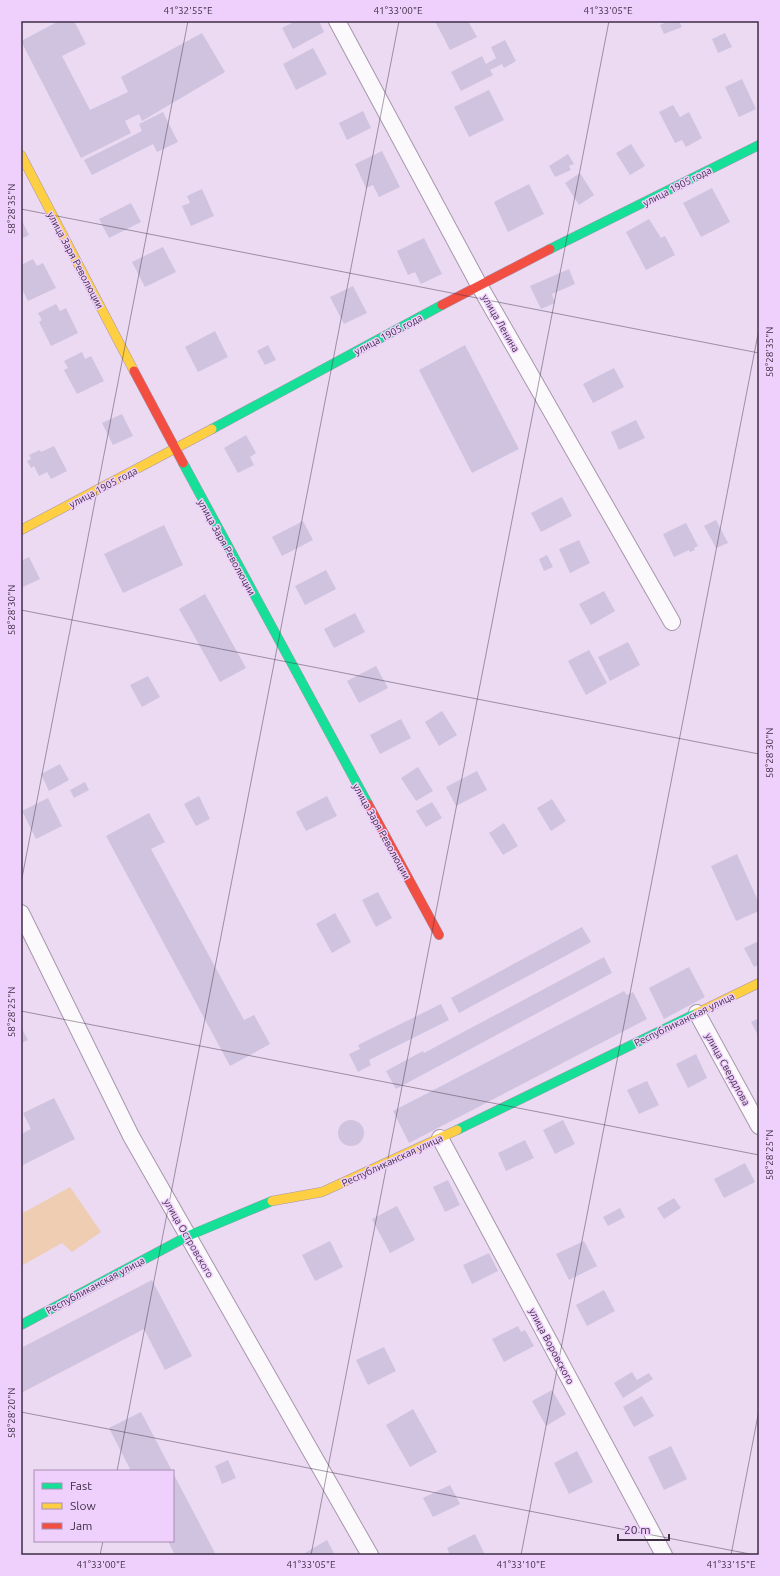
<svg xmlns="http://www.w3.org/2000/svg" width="780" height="1576" font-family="Ubuntu,sans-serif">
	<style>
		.green { fill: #efcdb2 }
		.building { fill: #d0c3df }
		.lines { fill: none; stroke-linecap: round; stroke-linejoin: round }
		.street-casing { stroke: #a697ac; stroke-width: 18 }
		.fast-casing { stroke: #a697ac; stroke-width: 10 }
		.slow-casing { stroke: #a697ac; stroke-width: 10 }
		.jam-casing { stroke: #a697ac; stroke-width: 10 }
		.street { stroke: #fcf9fd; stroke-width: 16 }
		.fast { stroke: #16e098; stroke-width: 9 }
		.slow { stroke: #ffcf43; stroke-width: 9 }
		.jam { stroke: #f24e42; stroke-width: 9 }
		.ticks { fill: none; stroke: #3e2e44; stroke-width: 1; stroke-opacity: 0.45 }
		.labels { text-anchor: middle; stroke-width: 3; stroke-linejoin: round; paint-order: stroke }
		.street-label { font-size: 10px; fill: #3e2e44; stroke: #efcffc }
		.neatline { fill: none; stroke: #3e2e44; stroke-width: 1.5 }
		.ticks-label { font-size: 10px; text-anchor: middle; fill: #3e2e44 }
	</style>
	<rect width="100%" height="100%" fill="#ebdaf2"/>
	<path class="green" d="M70,1187L101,1232L72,1252L62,1243L23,1265L21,1261V1214Z"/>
	<g class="building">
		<path d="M59,21H74L86,44L62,56L90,110L128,92L121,77L202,33L225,72L142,121L139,114L125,121L131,133L81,158L21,41Z"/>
		<path d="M296,21H319L324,32L293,49L282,28Z"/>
		<path d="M435,21H468L477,37L450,50Z"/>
		<path d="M669,21H679L682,27L664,34L660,25Z"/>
		<path d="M725,33L732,47L718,53L712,39Z"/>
		<path d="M505,40L516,61L504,68L502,64L490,70L493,75L461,91L451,72L482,56L486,64L496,58L491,47Z"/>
		<path d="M313,48L327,74L296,90L283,64Z"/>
		<path d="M742,79L756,109L739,117L725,87Z"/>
		<path d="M489,90L504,120L469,137L454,107Z"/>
		<path d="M673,105L680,117L689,112L702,138L686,147L682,140L675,143L659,112Z"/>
		<path d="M363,111L371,128L347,140L339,123Z"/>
		<path d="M163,112L178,142L157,152L153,144L92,175L84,160L142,131L139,124Z"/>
		<path d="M631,144L645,166L630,175L616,153Z"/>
		<path d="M382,151L400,187L379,197L373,185L366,188L355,164Z"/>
		<path d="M568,154L574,164L569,166L571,170L555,177L549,166Z"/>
		<path d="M580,173L594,195L579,205L565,183Z"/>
		<path d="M529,184L544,214L508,232L494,202Z"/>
		<path d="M712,188L730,222L701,237L683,203Z"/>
		<path d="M202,189L214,216L191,226L182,206L190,203L187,196Z"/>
		<path d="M131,203L141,222L109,238L99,219Z"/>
		<path d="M21,219L29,235L21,239Z"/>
		<path d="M649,219L661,238L665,236L675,255L646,270L626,232Z"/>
		<path d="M424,238L442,274L421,284L415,272L408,275L397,251Z"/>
		<path d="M163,247L176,272L145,287L132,262Z"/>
		<path d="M33,259L37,266L43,263L56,288L28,301L21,287V265Z"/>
		<path d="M569,269L575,284L552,294L555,303L541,309L530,286Z"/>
		<path d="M353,286L367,313L344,324L330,297Z"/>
		<path d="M56,304L60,311L66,308L78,333L51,346L39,322L42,320L38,313Z"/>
		<path d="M215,331L228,357L198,372L185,347Z"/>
		<path d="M268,345L276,360L265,365L257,351Z"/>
		<path d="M465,345L519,449L472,473L419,370Z"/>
		<path d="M82,352L85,359L91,356L104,381L77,394L64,370L68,368L64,361Z"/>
		<path d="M614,368L624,387L593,403L583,384Z"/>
		<path d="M122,414L133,436L113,445L102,423Z"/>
		<path d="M636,420L645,438L619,450L611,432Z"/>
		<path d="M246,435L256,453L250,457L254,465L238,473L224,448Z"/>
		<path d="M54,446L67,471L51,479L47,472L39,476L34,466L31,468L27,461L31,459L29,455L40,450L41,452Z"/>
		<path d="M562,497L572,516L541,532L531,513Z"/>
		<path d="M716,520L728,543L716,548L704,526Z"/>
		<path d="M303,521L313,540L282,556L272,537Z"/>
		<path d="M686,523L698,546L694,548L695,550L690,552L689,550L674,557L663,534Z"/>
		<path d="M164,525L183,565L123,593L104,554Z"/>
		<path d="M579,540L590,563L570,573L559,549Z"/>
		<path d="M547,555L553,567L544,571L539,559Z"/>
		<path d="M29,557L40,579L21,588V561Z"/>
		<path d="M326,570L336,589L305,605L295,586Z"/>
		<path d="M604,591L615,611L591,625L579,604Z"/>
		<path d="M205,594L246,668L220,682L179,609Z"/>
		<path d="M355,613L365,632L334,648L324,629Z"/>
		<path d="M628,642L640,665L610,681L598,657Z"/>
		<path d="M589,650L607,683L586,695L568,661Z"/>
		<path d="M376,666L388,688L359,703L347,681Z"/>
		<path d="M148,676L160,697L142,707L130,685Z"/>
		<path d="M442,711L457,735L439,746L425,722Z"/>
		<path d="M401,719L411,738L380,754L370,735Z"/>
		<path d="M60,764L69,780L49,791L41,774Z"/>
		<path d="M418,767L433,791L416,801L401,778Z"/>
		<path d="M477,771L487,790L456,806L446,787Z"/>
		<path d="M85,782L89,790L74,798L70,790Z"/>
		<path d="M199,796L210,819L196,826L184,804Z"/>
		<path d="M327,796L337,816L306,831L296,812Z"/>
		<path d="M48,798L62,826L36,839L22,811Z"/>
		<path d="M552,799L566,821L551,831L537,808Z"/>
		<path d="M432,802L442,818L426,827L416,811Z"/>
		<path d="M149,813L165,842L151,849L244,1020L254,1015L270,1044L230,1066L106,836Z"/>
		<path d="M504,823L518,846L503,855L489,833Z"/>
		<path d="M737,854L759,903V911L736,921L711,866Z"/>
		<path d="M378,892L392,918L376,927L362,900Z"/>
		<path d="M335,913L351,942L332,953L316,924Z"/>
		<path d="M582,927L591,942L459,1013L451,998Z"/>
		<path d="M759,941V965L754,967L744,948Z"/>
		<path d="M604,957L612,973L396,1089L386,1071L423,1051L424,1053Z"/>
		<path d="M689,967L705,997L664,1019L649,988Z"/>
		<path d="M624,991L627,995L633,992L647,1019L409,1143L393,1111Z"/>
		<path d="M441,1004L449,1020L369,1060L371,1065L358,1072L349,1054L360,1049L358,1045Z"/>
		<path d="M759,1018V1037L751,1022Z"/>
		<path d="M21,1027L28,1040L21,1043Z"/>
		<path d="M696,1054L707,1078L688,1088L676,1064Z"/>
		<path d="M647,1081L659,1105L639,1114L627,1090Z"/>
		<path d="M54,1098L75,1139L21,1166V1134L31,1129L23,1113Z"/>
		<circle cx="351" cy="1133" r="13"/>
		<path d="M563,1120L575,1144L555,1154L543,1130Z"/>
		<path d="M525,1140L534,1158L506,1171L498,1153Z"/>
		<path d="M745,1163L755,1182L724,1198L714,1179Z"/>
		<path d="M448,1180L460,1205L445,1212L433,1187Z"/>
		<path d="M674,1198L681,1208L664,1219L657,1208Z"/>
		<path d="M397,1206L415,1240L390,1253L372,1219Z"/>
		<path d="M620,1208L625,1217L608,1226L603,1217Z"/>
		<path d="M330,1241L343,1267L315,1281L302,1255Z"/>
		<path d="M584,1241L597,1266L569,1280L556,1254Z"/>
		<path d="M489,1253L498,1271L472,1284L463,1265Z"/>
		<path d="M152,1280L192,1356L165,1370L144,1329L21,1393V1348Z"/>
		<path d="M604,1290L615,1311L587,1326L576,1305Z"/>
		<path d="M518,1326L521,1332L525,1330L534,1346L504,1362L492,1339Z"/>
		<path d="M384,1347L396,1371L368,1385L356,1360Z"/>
		<path d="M632,1372L637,1380L649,1373L653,1379L623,1398L614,1383Z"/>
		<path d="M552,1390L566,1414L546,1426L532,1401Z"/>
		<path d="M642,1396L654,1416L634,1427L623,1407Z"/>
		<path d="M413,1409L437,1452L410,1467L386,1425Z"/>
		<path d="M141,1412L172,1471H131L109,1428Z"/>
		<path d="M671,1446L687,1479L664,1490L648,1457Z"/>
		<path d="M577,1451L593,1482L569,1494L554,1463Z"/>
		<path d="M228,1460L236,1478L222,1484L215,1466Z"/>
		<path d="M173,1473L216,1555H175L168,1541H173Z"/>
		<path d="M450,1485L460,1504L433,1517L423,1498Z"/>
		<path d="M475,1534L484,1553L480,1555H450L447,1548Z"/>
		<path d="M327,1540L335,1555H306L305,1553Z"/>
	</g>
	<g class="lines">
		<g class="street-casing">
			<g id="street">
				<path d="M337,21L479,285L672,622"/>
				<path d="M21,913L131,1136L370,1555"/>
				<path d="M697,1013L759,1126"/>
				<path d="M440,1138L664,1555"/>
			</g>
		</g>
		<g class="fast-casing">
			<g id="fast">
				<path d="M550,249L759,145"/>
				<path d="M212,429L442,305"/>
				<path d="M183,463L368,804"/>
				<path d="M457,1130L697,1013"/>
				<path d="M21,1325L188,1236L272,1201"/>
			</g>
		</g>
		<g class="slow-casing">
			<g id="slow">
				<path d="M21,155L134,371"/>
				<path d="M21,530L212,429"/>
				<path d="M697,1013L759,983"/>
				<path d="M272,1201L322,1192L457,1130"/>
			</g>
		</g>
		<g class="jam-casing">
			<g id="jam">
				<path d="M442,305L550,249"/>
				<path d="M134,371L183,463"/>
				<path d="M368,804L439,935"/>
			</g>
		</g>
		<use href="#street" class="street"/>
		<use href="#fast" class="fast"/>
		<use href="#slow" class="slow"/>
		<use href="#jam" class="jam"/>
	</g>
	<path class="ticks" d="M21,209L759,353M21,610L759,754M21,883L188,21M21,1011L759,1155M21,1412L755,1555M117,1471L399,21M100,1555L103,1541M311,1555L609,21M521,1555L759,329M731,1555L759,1410"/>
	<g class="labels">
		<g class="street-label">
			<text transform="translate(677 186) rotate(-27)" y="4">улица 1905 года</text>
			<text transform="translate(76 260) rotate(62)" y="4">улица Заря Революции</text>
			<text transform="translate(501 323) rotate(60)" y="4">улица Ленина</text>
			<text transform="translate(388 334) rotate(-28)" y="4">улица 1905 года</text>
			<text transform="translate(103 487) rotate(-28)" y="4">улица 1905 года</text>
			<text transform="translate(227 547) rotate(61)" y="4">улица Заря Революции</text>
			<text transform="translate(382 831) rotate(61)" y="4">улица Заря Революции</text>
			<text transform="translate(684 1019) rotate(-26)" y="4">Республиканская улица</text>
			<text transform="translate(728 1069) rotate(61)" y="4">улица Свердлова</text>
			<text transform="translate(392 1160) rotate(-25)" y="4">Республиканская улица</text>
			<text transform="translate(189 1238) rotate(60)" y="4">улица Островского</text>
			<text transform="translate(95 1285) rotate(-28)" y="4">Республиканская улица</text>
			<text transform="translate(552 1346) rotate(62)" y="4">улица Воровского</text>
		</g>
	</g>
	<rect width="780" height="1576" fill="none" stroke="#efcffc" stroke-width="44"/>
	<rect x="34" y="1470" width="140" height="72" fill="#efcffc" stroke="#a88fb2"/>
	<rect x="42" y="1483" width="20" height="6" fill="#16e098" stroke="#a88fb2"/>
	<text x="70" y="1490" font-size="12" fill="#3e2e44">Fast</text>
	<rect x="42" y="1503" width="20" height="6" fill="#ffcf43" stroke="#a88fb2"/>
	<text x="70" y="1510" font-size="12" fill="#3e2e44">Slow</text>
	<rect x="42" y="1523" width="20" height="6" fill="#f24e42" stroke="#a88fb2"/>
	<text x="70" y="1530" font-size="12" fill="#3e2e44">Jam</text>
	<path d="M618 1534v6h51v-6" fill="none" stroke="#3e2e44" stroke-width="2"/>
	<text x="624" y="1534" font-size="12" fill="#3e2e44" stroke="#efcffc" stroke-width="3" paint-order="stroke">20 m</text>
	<rect x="22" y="22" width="736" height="1532" class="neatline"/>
	<g class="ticks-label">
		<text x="188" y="14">41°32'55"E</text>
		<text x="398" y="14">41°33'00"E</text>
		<text x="608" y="14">41°33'05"E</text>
		<text transform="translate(11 209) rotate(-90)" y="4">58°28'35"N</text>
		<text transform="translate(769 352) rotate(-90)" y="4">58°28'35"N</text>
		<text transform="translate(11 610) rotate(-90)" y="4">58°28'30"N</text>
		<text transform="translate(769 753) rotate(-90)" y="4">58°28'30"N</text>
		<text transform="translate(11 1012) rotate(-90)" y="4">58°28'25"N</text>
		<text transform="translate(769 1155) rotate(-90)" y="4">58°28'25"N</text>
		<text transform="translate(11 1413) rotate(-90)" y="4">58°28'20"N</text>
		<text x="101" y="1568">41°33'00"E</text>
		<text x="311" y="1568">41°33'05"E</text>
		<text x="521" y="1568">41°33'10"E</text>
		<text x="731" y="1568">41°33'15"E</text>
	</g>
</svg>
